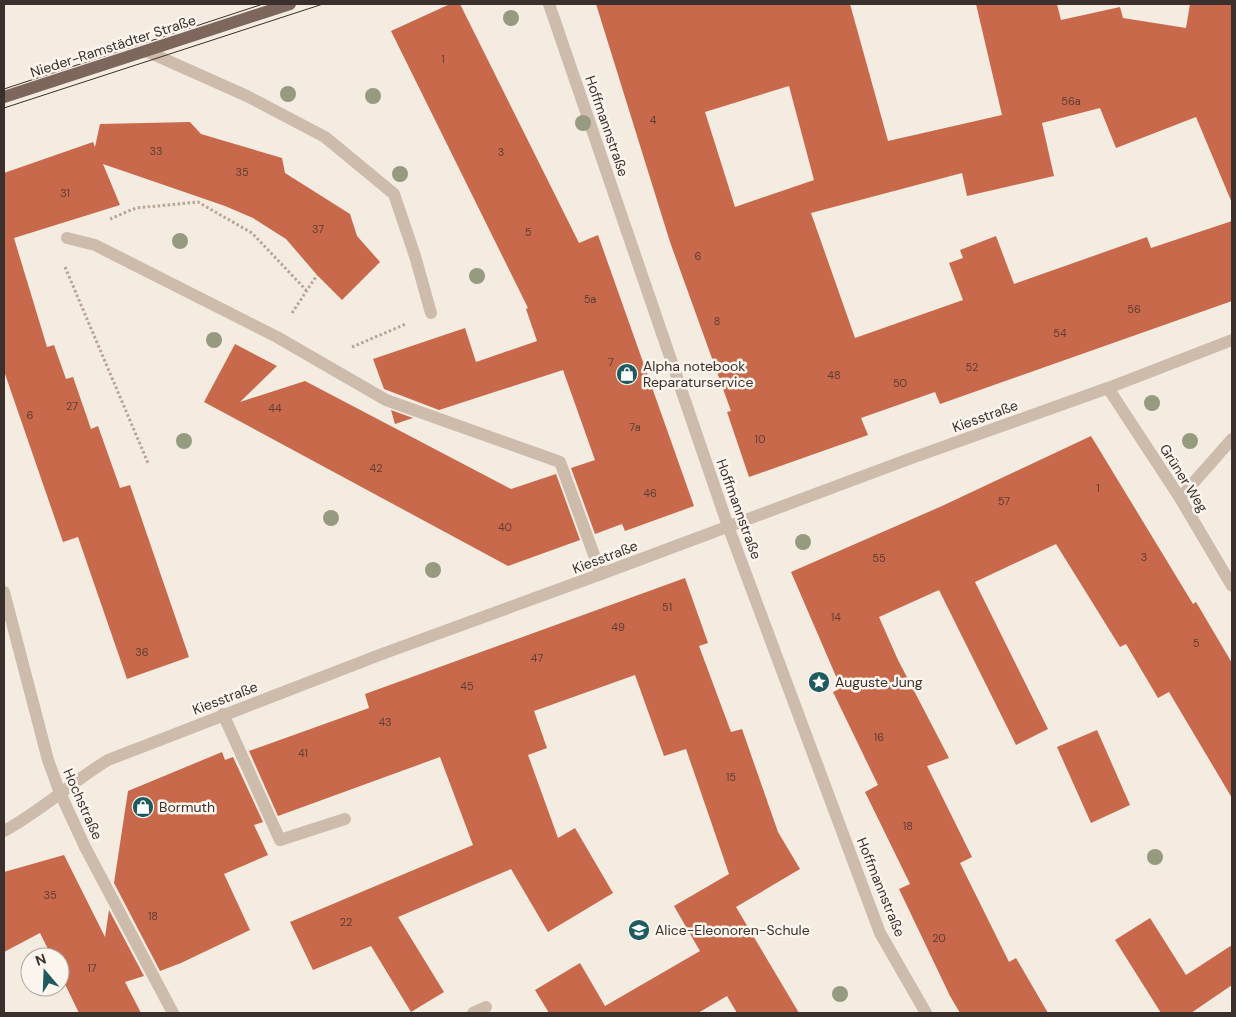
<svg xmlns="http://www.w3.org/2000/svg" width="1236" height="1017" font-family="'DM Sans',sans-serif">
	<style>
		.building { fill: #c8694b; fill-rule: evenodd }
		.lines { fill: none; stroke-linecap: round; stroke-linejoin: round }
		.path { stroke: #b9a596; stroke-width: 3; stroke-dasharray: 2.5 2.5; stroke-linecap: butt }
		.lane { stroke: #cdbbac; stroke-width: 12 }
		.street { stroke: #cdbbac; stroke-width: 12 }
		.primary { stroke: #7d675c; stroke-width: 12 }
		.tram { stroke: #3b302b; stroke-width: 1 }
		.tree { fill: #969b7f }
		.labels { text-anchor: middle; stroke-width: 5; stroke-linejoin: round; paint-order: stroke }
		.number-label { font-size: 11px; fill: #5e3e33 }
		.street-label { font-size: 14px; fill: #3b302b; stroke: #fbf5ee }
		.poi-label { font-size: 14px; fill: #3b302b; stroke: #fbf5ee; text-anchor: start }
	</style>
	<rect width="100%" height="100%" fill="#f4ebe1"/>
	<g class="building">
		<path d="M450,4H460L579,243L598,235L694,506L625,531L622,524L595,534L571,468L595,460L563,370L439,410L384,389L373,359L465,328L476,362L537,341L526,309L528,308L391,31Z"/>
		<path d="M596,4H850L888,141L1002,115L976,4H1057L1061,20L1120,7L1123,18L1186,28L1190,4H1232V203L1196,117L1116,148L1100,108L1042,123L1054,176L967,196L962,173L811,213L855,338L963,300L949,263L963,258L960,250L996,236L1014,284L1147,237L1151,248L1232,221V301L940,404L935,392L861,418L868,435L749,477L727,412L731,411L670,242ZM789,86L814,180L735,207L705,112Z"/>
		<path d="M190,122L201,134L282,158L285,173L350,214L357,236L380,262L342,300L317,275L286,239L253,218L225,206L103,164L120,205L14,238L47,347L54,345L66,379L73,377L91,429L98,426L120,488L130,485L189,657L127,679L78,537L63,542L4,371V173L93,142L95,147L100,124Z"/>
		<path d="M235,344L277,366L240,402L305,381L511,489L556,474L580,540L508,566L204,402Z"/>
		<path d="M391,410L413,418L395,424Z"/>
		<path d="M1091,436L1193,604L1196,602L1232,663V798L1169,692L1158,698L1126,644L1120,647L1056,544L975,582L1048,729L1016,745L939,590L879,617L898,660L949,758L927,766L972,857L960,863L1009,962L1016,958L1048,1013H960L950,996L899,889L910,884L865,792L878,785L833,692L841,688L791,572L942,506Z"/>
		<path d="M685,578L708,643L699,646L731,732L742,729L778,832L800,869L736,907L799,1013H737L727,996L698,1013H549L535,990L580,963L605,1006L700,951L674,906L729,874L686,749L664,756L635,675L534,711L547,748L528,755L558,838L575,828L613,893L548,932L511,869L398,917L444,992L411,1012L371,946L313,970L290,922L473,845L440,757L278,816L249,751L369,708L365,694Z"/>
		<path d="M1097,730L1130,805L1091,823L1057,747Z"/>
		<path d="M222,752L225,760L233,757L263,822L254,825L268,855L224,874L250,930L181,963L160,971L114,883L128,791Z"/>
		<path d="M64,855L105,937L109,910L144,976L125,982L141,1013H79L60,974V957H52L40,933L4,952V872Z"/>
		<path d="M1150,918L1186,975L1232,945V985L1191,1013H1161L1115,940Z"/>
	</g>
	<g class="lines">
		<g class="path">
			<path d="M110,219L136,208L198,202L252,233L306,290"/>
			<path d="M65,267L148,463"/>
			<path d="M292,313L317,275"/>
			<path d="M352,347L406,324"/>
		</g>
		<g class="lane">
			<path d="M146,51L247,96L325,137L394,194L415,256L431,313"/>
			<path d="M67,238L95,245L277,337L386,400L560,462L601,574"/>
			<path d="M223,714L280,840L345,819"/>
			<path d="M473,1013L486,1007"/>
		</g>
		<g class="street">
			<path d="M549,4L728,526L880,933L926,1013"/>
			<path d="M1108,388L1180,498L1232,586"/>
			<path d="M1180,498L1232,439"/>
			<path d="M4,592L48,760L60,793L85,847L173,1013"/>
			<path d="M4,831C41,811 72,782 108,760L382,654L601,574L909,459L1108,388L1232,340"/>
		</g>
		<path class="primary" d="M4,97L290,4"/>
		<g class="tram">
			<path d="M4,89L263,4"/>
			<path d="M4,108L323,4"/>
		</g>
	</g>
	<g class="tree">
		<circle cx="511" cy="18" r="8"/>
		<circle cx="288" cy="94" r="8"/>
		<circle cx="373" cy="96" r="8"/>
		<circle cx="583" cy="123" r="8"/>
		<circle cx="400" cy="174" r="8"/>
		<circle cx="180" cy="241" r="8"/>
		<circle cx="477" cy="276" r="8"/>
		<circle cx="214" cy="340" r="8"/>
		<circle cx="1152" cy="403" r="8"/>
		<circle cx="184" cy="441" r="8"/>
		<circle cx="1190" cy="441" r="8"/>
		<circle cx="331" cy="518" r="8"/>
		<circle cx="803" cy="542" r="8"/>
		<circle cx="433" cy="570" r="8"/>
		<circle cx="1155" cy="857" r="8"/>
		<circle cx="840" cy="994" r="8"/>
	</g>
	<defs>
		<g id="shop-disc" transform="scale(1.125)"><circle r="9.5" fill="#1f5a5e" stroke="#fbf5ee"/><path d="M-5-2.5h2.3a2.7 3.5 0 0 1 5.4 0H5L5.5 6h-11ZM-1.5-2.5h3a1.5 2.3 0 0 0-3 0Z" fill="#fff"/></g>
		<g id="sight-disc" transform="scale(1.125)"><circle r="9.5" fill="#1f5a5e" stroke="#fbf5ee"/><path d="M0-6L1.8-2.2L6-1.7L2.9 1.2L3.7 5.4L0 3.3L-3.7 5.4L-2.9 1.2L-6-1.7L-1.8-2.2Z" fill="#fff"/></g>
		<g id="school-disc" transform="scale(1.125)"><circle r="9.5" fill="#1f5a5e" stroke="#fbf5ee"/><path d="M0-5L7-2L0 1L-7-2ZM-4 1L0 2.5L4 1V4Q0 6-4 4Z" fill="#fff"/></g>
	</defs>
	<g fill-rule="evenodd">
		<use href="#shop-disc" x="627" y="374"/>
		<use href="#sight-disc" x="819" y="682"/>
		<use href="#shop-disc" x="143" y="807"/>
		<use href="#school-disc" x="639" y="930"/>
	</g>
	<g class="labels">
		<g class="number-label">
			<text x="443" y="63">1</text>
			<text x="1071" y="105">56a</text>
			<text x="653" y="124">4</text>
			<text x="156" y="155">33</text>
			<text x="501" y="156">3</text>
			<text x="242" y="176">35</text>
			<text x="65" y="197">31</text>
			<text x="318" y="233">37</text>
			<text x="528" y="236">5</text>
			<text x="698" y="260">6</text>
			<text x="590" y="303">5a</text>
			<text x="1134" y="313">56</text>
			<text x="717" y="325">8</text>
			<text x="1060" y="337">54</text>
			<text x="611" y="366">7</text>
			<text x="972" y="371">52</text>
			<text x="834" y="379">48</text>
			<text x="900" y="387">50</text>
			<text x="72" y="410">27</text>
			<text x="275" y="412">44</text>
			<text x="30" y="419">6</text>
			<text x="635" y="431">7a</text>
			<text x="760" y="443">10</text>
			<text x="376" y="472">42</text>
			<text x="1098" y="492">1</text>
			<text x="650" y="497">46</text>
			<text x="1004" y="505">57</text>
			<text x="505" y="531">40</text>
			<text x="1144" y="561">3</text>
			<text x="879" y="562">55</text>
			<text x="667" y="611">51</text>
			<text x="836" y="621">14</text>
			<text x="618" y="631">49</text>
			<text x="1196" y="647">5</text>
			<text x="142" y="656">36</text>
			<text x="537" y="662">47</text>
			<text x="467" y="690">45</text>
			<text x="385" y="726">43</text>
			<text x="879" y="741">16</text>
			<text x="303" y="757">41</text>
			<text x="731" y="781">15</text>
			<text x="908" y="830">18</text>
			<text x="50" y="899">35</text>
			<text x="153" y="920">18</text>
			<text x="346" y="926">22</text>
			<text x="939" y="942">20</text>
			<text x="92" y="972">17</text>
		</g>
		<g class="street-label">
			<text transform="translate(113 46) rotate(-18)" y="5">Nieder-Ramstädter Straße</text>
			<text transform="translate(607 126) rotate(71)" y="5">Hoffmannstraße</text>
			<text transform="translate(985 416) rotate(-20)" y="5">Kiesstraße</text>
			<text transform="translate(1184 478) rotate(58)" y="5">Grüner Weg</text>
			<text transform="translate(739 509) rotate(70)" y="5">Hoffmannstraße</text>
			<text transform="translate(605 557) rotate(-21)" y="5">Kiesstraße</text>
			<text transform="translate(225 698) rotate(-21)" y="5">Kiesstraße</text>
			<text transform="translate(83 804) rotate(66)" y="5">Hochstraße</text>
			<text transform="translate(881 887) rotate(68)" y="5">Hoffmannstraße</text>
		</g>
		<g class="poi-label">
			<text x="643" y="371">Alpha notebook<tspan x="643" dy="16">Reparaturservice</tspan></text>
			<text x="835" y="687">Auguste Jung</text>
			<text x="159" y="812">Bormuth</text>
			<text x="655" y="935">Alice-Eleonoren-Schule</text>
		</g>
	</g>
	<rect width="1236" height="1017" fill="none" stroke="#3b302b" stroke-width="10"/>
	<g transform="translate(45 972) rotate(341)"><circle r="24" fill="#fbf5ee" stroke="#aea6a0"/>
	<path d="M0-4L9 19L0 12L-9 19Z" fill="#1f5a5e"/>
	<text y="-8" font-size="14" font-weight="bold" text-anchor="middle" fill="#3b302b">N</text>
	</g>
</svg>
